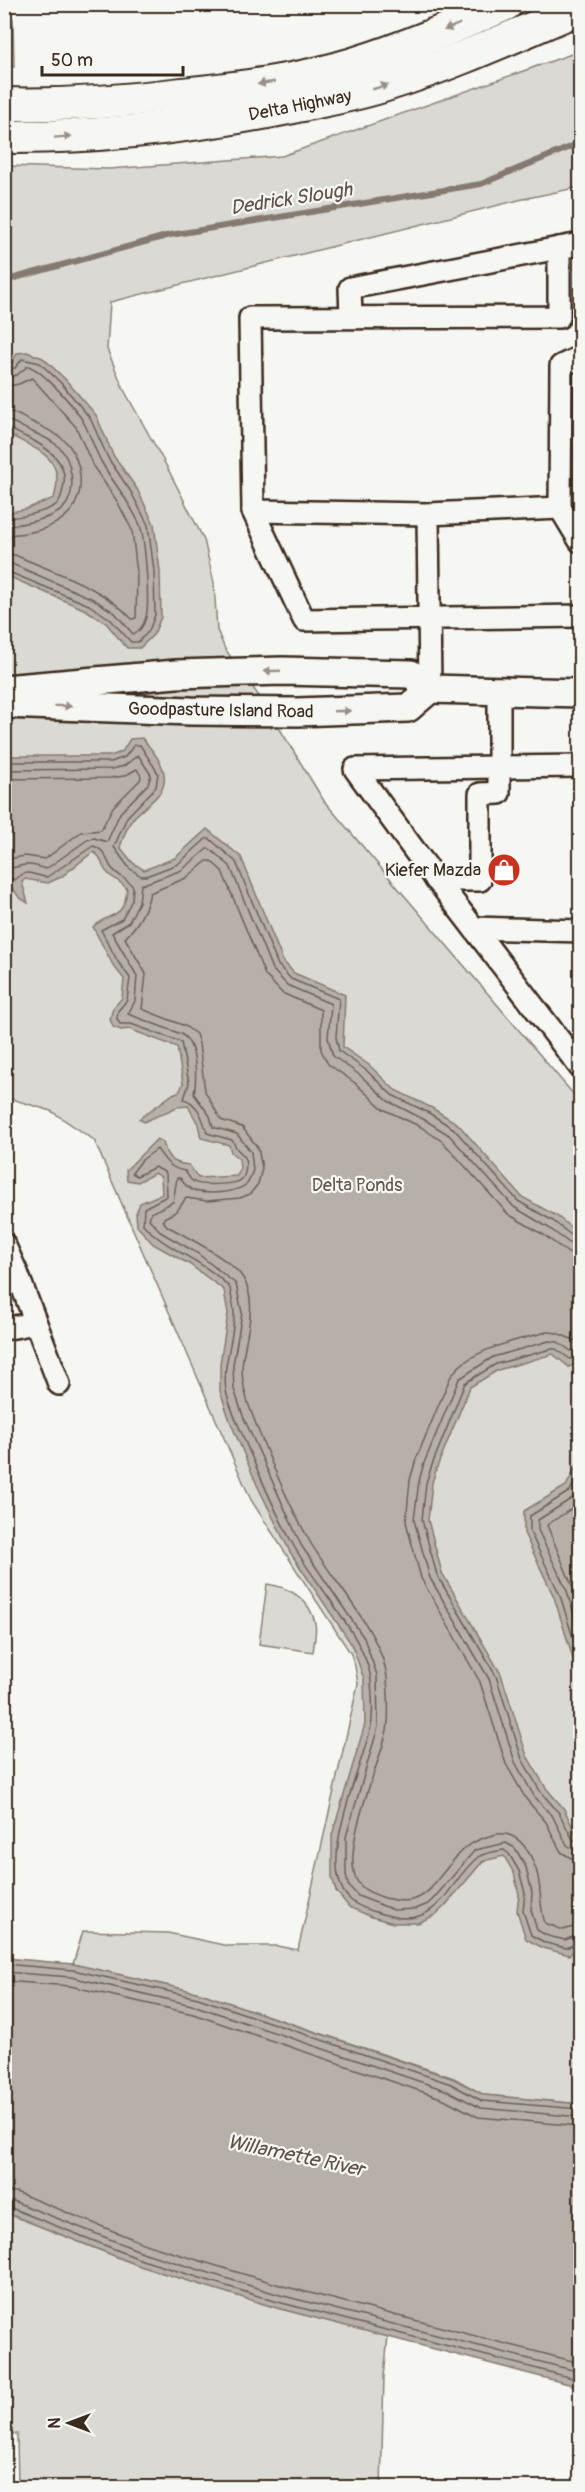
<svg xmlns="http://www.w3.org/2000/svg" width="585" height="2492" font-family="Pangolin,sans-serif">
	<style>
		.green { fill: #dad9d3; stroke: #8a8278; stroke-width: 1.5 }
		.water { fill: #b6b0a9; stroke: #857a71; stroke-width: 1.5 }
		.lines { fill: none; stroke-linecap: round; stroke-linejoin: round }
		.shore { stroke: #6c6056; stroke-width: 1.5 }
		.stream { stroke: #857a71; stroke-width: 6 }
		.minor-casing { stroke: #3b2a1e; stroke-width: 26 }
		.major-casing { stroke: #3b2a1e; stroke-width: 32 }
		.highway-casing { stroke: #3b2a1e; stroke-width: 36 }
		.minor { stroke: #f6f6f2; stroke-width: 21 }
		.major { stroke: #f6f6f2; stroke-width: 27 }
		.highway { stroke: #f6f6f2; stroke-width: 32 }
		.oneway { fill: #989088 }
		.labels { text-anchor: middle; stroke-width: 4.5; stroke-linejoin: round; paint-order: stroke }
		.street-label { font-size: 18px; fill: #3b2a1e; stroke: #f6f6f2 }
		.poi-label { font-size: 18px; fill: #3b2a1e; stroke: #f6f6f2; text-anchor: end }
		.park-label { font-size: 18px; fill: #63564b; stroke: #f6f6f2 }
		.water-label { font-size: 20px; font-style: italic; fill: #605248; stroke: #f6f6f2 }
	</style>
	<rect width="100%" height="100%" fill="#f6f6f2"/>
	<filter id="ink" filterUnits="userSpaceOnUse"><feTurbulence type="fractalNoise" baseFrequency=".0167" numOctaves="2"/><feDisplacementMap in="SourceGraphic" scale="12" xChannelSelector="R" yChannelSelector="G"/><feConvolveMatrix kernelMatrix="1 2 1 2 8 2 1 2 1" color-interpolation-filters="sRGB"/></filter>
	<g filter="url(#ink)">
		<g class="green">
			<path d="M5,9L13,19L14,67H5Z"/>
			<path d="M580,51V187L523,199L110,302L107,349L124,390L167,467L204,540L214,583L217,630L225,649L264,703L324,801L580,1102V2104L484,2095L454,2078L200,1993L73,1964L83,1931L168,1933L228,1946H277L298,1950L358,1684L355,1666L351,1654L251,1500L94,1140L51,1111L5,1097L4,166L109,169L282,156Z"/>
			<path d="M267,1584C289,1587 310,1599 315,1623C317,1632 314,1643 313,1652L259,1644Z"/>
			<path d="M4,2214H9L140,2266L277,2308L388,2336L384,2377L381,2487H18L17,2434H4Z"/>
		</g>
		<g class="water">
			<path d="M27,352L43,358L65,379L96,415L113,455L137,489L154,524L160,571L161,617L154,634L140,648H127L106,623L86,610L5,575V513L26,509L54,498C67,455 35,450 5,432V364L12,363L17,353Z"/>
			<path d="M142,738C154,752 172,772 161,791C153,803 139,810 131,821C126,829 123,838 120,847L133,863L144,870L175,858L207,829L241,857L283,961L294,973L345,995L343,1047L369,1065L395,1090L432,1108L458,1124L522,1197L557,1216L580,1235V1362L569,1367L553,1354L498,1370L470,1387L437,1467L432,1483L428,1520L442,1573L501,1674L527,1756L546,1788L564,1809L580,1843V1946L569,1955L543,1948L526,1939L517,1911L519,1894L514,1873L504,1856L483,1861L445,1906L435,1915L418,1923H393L372,1917L349,1907L336,1891L332,1877V1835L365,1724L364,1679L352,1645L290,1552L257,1485L230,1421L220,1391V1364L228,1313L224,1290L189,1264L153,1244L137,1226L136,1213L140,1203L162,1194L161,1177L155,1173L138,1182L127,1180L126,1170L157,1139L163,1142C167,1159 172,1163 189,1165L198,1178L237,1176L240,1169L239,1159L231,1152L229,1145L201,1138L198,1124L188,1106L177,1107L144,1122L139,1119L173,1094L180,1091L183,1083L177,1047L129,1029L121,1030L113,1027L110,1019L113,1008L122,998L124,979L113,965L93,927C110,911 124,921 127,889C121,881 108,877 104,868C100,860 101,856 93,852L61,877L48,883L25,879L22,882L28,903L20,898L5,880V756H110L122,752L130,739Z"/>
			<path d="M580,1460V1681L554,1597L524,1533V1511L566,1486Z"/>
			<path d="M5,1958L73,1964L200,1993L454,2079L484,2095L580,2104V2387L277,2308L140,2266L9,2214H5Z"/>
		</g>
		<g class="lines">
			<g class="shore">
				<path d="M4,370L15,368L22,359L40,363L61,383L90,418L108,458L131,492L148,525L154,571L155,615L149,631L138,642H131L110,619L89,605L4,570"/>
				<path d="M4,378L17,375L28,366C44,371 77,409 85,425C91,437 95,451 102,463C114,484 130,502 140,525C145,539 150,603 146,617C144,625 141,631 133,634L115,613L93,599L12,564L4,563"/>
				<path d="M4,387L19,384L32,378L76,427L93,466L117,501L132,530L137,573L136,618L132,619C102,586 55,573 15,555L4,554"/>
				<path d="M4,411C15,411 21,417 30,421C42,427 56,432 66,442C74,450 79,464 80,475C84,521 43,534 4,535"/>
				<path d="M4,420C14,421 21,427 30,431C40,435 49,439 58,446C72,459 77,491 65,506C56,519 19,525 4,526"/>
				<path d="M4,428C12,429 19,434 26,437C47,447 70,462 63,489C62,493 61,499 58,503C49,512 18,518 4,518"/>
				<path d="M4,762H111L125,757L134,745H140L158,773L156,787L127,817L114,847L129,868L141,876H146L178,864L206,839H210L236,862L278,965L291,979L339,999L336,1037L339,1051L366,1070L392,1095L429,1113L454,1129L518,1201L553,1221L575,1238L580,1239"/>
				<path d="M4,770L112,769L124,766L138,755L151,775L148,784L120,813L107,842L94,838L87,840L46,869C39,867 32,864 25,865C16,866 13,869 4,869"/>
				<path d="M4,779L110,778L124,776L137,769L141,776L140,780L113,807L101,830L81,832L45,859L25,856L4,860"/>
				<path d="M4,876L15,880C28,867 31,876 47,877L93,846C106,850 105,858 111,867C117,876 127,878 133,887L132,900L122,919L101,930L118,962L130,978L127,1000L118,1011L117,1019L120,1024H131L181,1042L189,1083L184,1099C198,1103 203,1119 207,1133L232,1140L237,1149L245,1157C246,1164 247,1175 241,1180C235,1185 200,1186 194,1182C189,1179 188,1175 185,1171C170,1169 165,1160 157,1149L142,1160L132,1173L137,1176L155,1167L166,1173L167,1196L144,1208L143,1224C167,1251 205,1260 230,1288C231,1296 234,1306 234,1314C234,1340 222,1365 226,1391C230,1409 240,1428 247,1446C262,1480 276,1515 295,1548C315,1584 368,1641 371,1681C372,1694 374,1712 371,1726C363,1766 311,1871 353,1902C362,1909 376,1912 386,1915C440,1931 447,1882 478,1857C484,1853 497,1851 504,1850L509,1854L519,1871L525,1893L523,1911L531,1935L546,1943L566,1948L580,1942"/>
				<path d="M580,1246L572,1245L549,1228L514,1207L449,1135L425,1120L388,1101L361,1076L333,1056L328,1038L331,1004L287,985L272,969L230,866L210,849H207L182,870L141,885L139,902L129,922L112,933L137,976L135,1001L128,1014L181,1034C197,1043 197,1078 194,1094L210,1116L213,1127L237,1134L251,1152L253,1170L248,1183C238,1193 209,1195 195,1191C188,1189 184,1184 180,1178H177L173,1202L151,1213L149,1219L162,1233L197,1253L236,1284L242,1313L233,1365L234,1389L243,1416L301,1545L364,1638L377,1675L378,1727L346,1837V1874L348,1885L358,1896L394,1910L416,1909L428,1904L435,1897L475,1850L506,1843L515,1848L526,1867L532,1892L531,1910L537,1930L548,1936L565,1940L580,1934"/>
				<path d="M580,1255L568,1253L544,1235L508,1214L443,1142L421,1127L383,1109L355,1083L328,1064L321,1050V1010L282,993L265,975L222,871L211,861H207L186,878L150,893C146,911 138,925 125,938L146,974L142,1009L185,1026L196,1034L199,1044L205,1091L221,1120L242,1127L258,1148L262,1168L258,1184L250,1194L240,1198L207,1201L186,1198L177,1211L164,1218L163,1221L167,1226C187,1237 232,1260 243,1278C260,1306 243,1340 242,1369C242,1385 246,1399 252,1414C268,1456 287,1501 309,1540C331,1579 383,1634 387,1678C388,1694 390,1714 387,1730C379,1767 342,1844 356,1879C361,1890 374,1894 385,1898C396,1901 409,1903 420,1897C428,1893 433,1886 438,1879C458,1855 465,1841 497,1834C516,1831 528,1848 534,1864C543,1883 538,1904 545,1923L563,1930L580,1925"/>
				<path d="M580,1340C568,1341 561,1331 547,1332C518,1340 465,1350 450,1378L416,1459L410,1480L406,1522L421,1578L480,1682L506,1764L526,1799L546,1822L561,1852L571,1858L580,1859"/>
				<path d="M580,1349L571,1351L558,1342L549,1341L493,1357L459,1379L424,1463L419,1481L414,1520L430,1578L489,1679L515,1762L534,1796L553,1817L567,1845L573,1849L580,1850"/>
				<path d="M580,1357L570,1359L556,1349H551L496,1364L465,1383L432,1465L426,1483L422,1520L437,1575L496,1676L522,1759L540,1791L559,1813L573,1840L580,1843"/>
				<path d="M580,1472L570,1491L530,1516V1532L560,1595L580,1661"/>
				<path d="M580,1488L574,1497L538,1520V1530L567,1591L580,1635"/>
				<path d="M580,1503L547,1525L580,1605"/>
				<path d="M4,1964L73,1970L198,1998L451,2084L482,2101L580,2109"/>
				<path d="M4,1972L71,1977L196,2006L448,2091L481,2108L580,2117"/>
				<path d="M4,1981L70,1986L193,2014L444,2099L478,2117L580,2126"/>
				<path d="M4,2192H16L148,2245L283,2286L580,2363"/>
				<path d="M4,2201H13L145,2253L280,2295L580,2372"/>
				<path d="M4,2208H11L142,2260L278,2302L580,2380"/>
			</g>
			<path class="stream" d="M4,281L170,235L481,184L580,143"/>
			<g class="minor-casing">
				<g id="minor">
					<path d="M351,317L350,288L580,244"/>
					<path d="M560,508L580,541"/>
					<path d="M253,511L304,620L580,616"/>
					<path d="M428,514L253,511L250,318L559,317V248"/>
					<path d="M430,689L428,514L560,508L561,366L580,357"/>
					<path d="M580,766L355,769L420,858L580,1067"/>
					<path d="M436,880H480V794L499,793V691"/>
					<path d="M474,928L580,931"/>
					<path d="M4,1244L17,1273L5,1275"/>
					<path d="M17,1273L59,1384"/>
					<path d="M4,1329L35,1323"/>
				</g>
			</g>
			<g class="major-casing">
				<g id="major">
					<path d="M4,689L176,674L282,671L411,674L430,689L580,693"/>
					<path d="M4,704L191,711L297,712L408,708L430,689"/>
				</g>
			</g>
			<g class="highway-casing">
				<g id="highway">
					<path d="M4,104C64,106 123,101 182,94C239,88 298,81 353,64C405,48 456,26 506,4"/>
					<path d="M4,137C101,138 199,126 293,107C325,100 356,95 386,85C453,64 516,35 580,8"/>
				</g>
			</g>
			<use href="#minor" class="minor"/>
			<use href="#major" class="major"/>
			<use href="#highway" class="highway"/>
		</g>
		<defs><path id="oneway-solid" d="M-6-.8H1V-3.2L6.5 0L1 3.2V.8H-6Z" transform="scale(1.5)"/></defs>
		<g class="oneway">
			<use href="#oneway-solid" transform="translate(452 27) rotate(157)"/>
			<use href="#oneway-solid" transform="translate(266 83) rotate(171)"/>
			<use href="#oneway-solid" transform="translate(380 87) rotate(-16)"/>
			<use href="#oneway-solid" transform="translate(63 137) rotate(-4)"/>
			<use href="#oneway-solid" transform="translate(272 671) rotate(178)"/>
			<use href="#oneway-solid" transform="translate(63 706) rotate(1)"/>
			<use href="#oneway-solid" transform="translate(342 711) rotate(-2)"/>
		</g>
	</g>
	<defs>
		<g id="shop-disc" transform="scale(1.725)"><circle r="9.5" fill="#c8321e" stroke="#f6f6f2"/><path d="M-5-2.5h2.3a2.7 3.5 0 0 1 5.4 0H5L5.5 6h-11ZM-1.5-2.5h3a1.5 2.3 0 0 0-3 0Z" fill="#fff"/></g>
	</defs>
	<g fill-rule="evenodd">
		<use href="#shop-disc" x="504" y="870"/>
	</g>
	<g class="labels">
		<g class="street-label">
			<text transform="translate(300 105) rotate(-11)" y="6">Delta Highway</text>
			<text transform="translate(221 710) rotate(1)" y="6">Goodpasture Island Road</text>
		</g>
		<g class="poi-label">
			<text x="481" y="876">Kiefer Mazda</text>
		</g>
		<g class="park-label">
			<text x="357" y="1191">Delta Ponds</text>
		</g>
		<g class="water-label">
			<text transform="translate(291 198) rotate(-9)" y="7">Dedrick Slough</text>
			<text transform="translate(296 2155) rotate(12)" y="7">Willamette River</text>
		</g>
	</g>
	<rect width="585" height="2492" fill="none" stroke="#f6f6f2" stroke-width="24"/>
	<rect x="12" y="12" width="561" height="2468" fill="none" stroke="#3b2a1e" stroke-width="2" filter="url(#ink)"/>
	<g transform="translate(69 2423) rotate(270)" stroke="#f6f6f2" stroke-width="4.5" paint-order="stroke">
	<path d="M0-4.5L10 22L0 15L-10 22Z" fill="#3b2a1e"/>
	<text y="-9" font-size="16" font-weight="bold" text-anchor="middle" fill="#3b2a1e">N</text>
	</g>
	<path d="M42 66v9h141v-9" fill="none" stroke="#3b2a1e" stroke-width="3"/>
	<text x="51" y="66" font-size="18" fill="#3b2a1e" stroke="#f6f6f2" stroke-width="4.5" paint-order="stroke">50 m</text>
</svg>
